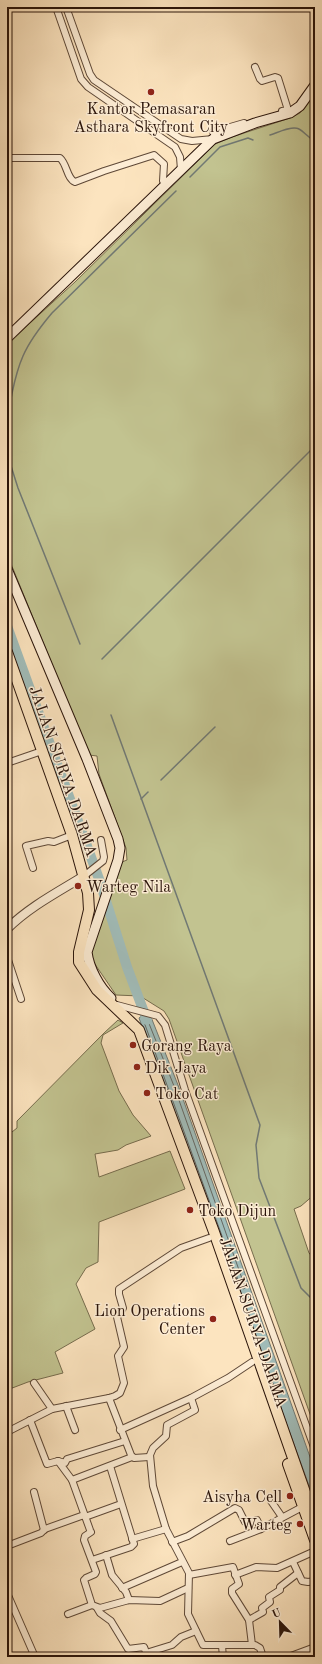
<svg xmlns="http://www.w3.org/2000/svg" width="322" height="1664" font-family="'Old Standard TT',serif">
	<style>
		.green { fill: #c2c390; stroke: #766c4d }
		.water { fill: #a1bdba; stroke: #717974 }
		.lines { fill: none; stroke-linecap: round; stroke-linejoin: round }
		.shore { stroke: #666862; stroke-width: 1 }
		.stream { stroke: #717974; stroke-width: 1.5 }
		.river { stroke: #a1bdba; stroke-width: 10 }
		.minor-casing { stroke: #5e4837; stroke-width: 8 }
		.tertiary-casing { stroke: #5e4837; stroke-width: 10 }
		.secondary-casing { stroke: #2a140a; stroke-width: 11 }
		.primary-casing { stroke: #2a140a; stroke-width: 12 }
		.minor { stroke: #fdedd5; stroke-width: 6 }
		.tertiary { stroke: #fdedd5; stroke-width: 8 }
		.secondary { stroke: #fdedd5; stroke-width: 9 }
		.primary { stroke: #fce4bf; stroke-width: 10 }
		.poi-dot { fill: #8f2418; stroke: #fdedd5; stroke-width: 1.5 }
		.labels { text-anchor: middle; stroke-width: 3; stroke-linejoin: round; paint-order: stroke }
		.poi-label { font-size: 16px; fill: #2a140a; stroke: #fdedd5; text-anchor: start }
		.street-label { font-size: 16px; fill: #2a140a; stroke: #fdedd5 }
	</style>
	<rect width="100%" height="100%" fill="#fce4bf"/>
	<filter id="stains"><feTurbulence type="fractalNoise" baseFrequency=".005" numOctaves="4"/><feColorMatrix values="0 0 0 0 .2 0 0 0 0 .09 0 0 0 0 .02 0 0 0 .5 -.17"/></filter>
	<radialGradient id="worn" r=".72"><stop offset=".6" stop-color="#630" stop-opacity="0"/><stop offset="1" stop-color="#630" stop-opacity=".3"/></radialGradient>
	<g class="green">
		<path d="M315,94V1194L301,1206L294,1209L309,1253L315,1260V1428L169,1019L164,1011L140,996L116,995L88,954L122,862L127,860L126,848L99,774L97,756L89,755L7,554V344L75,282L215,144L232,137L290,118L300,113Z"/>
		<path d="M118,1020L123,1023L103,1035L101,1043L119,1091L133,1115L151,1136L126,1145L118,1150L95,1154L99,1177L170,1151L185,1189L99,1222L98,1262L86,1268L76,1284L95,1329L55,1352L63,1373L28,1382L7,1390V1136L17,1128V1121L104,1033Z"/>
	</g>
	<path class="water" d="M144,1014L151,1017L178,1085L315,1471V1502L139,1018Z"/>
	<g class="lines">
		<path class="shore" d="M145,1020L148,1021L174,1086L245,1287L244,1289L241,1288L144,1022Z"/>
		<g class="stream">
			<path d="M270,135C277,133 292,125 299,129C305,132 307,137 315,141"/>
			<path d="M190,177L220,147L248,138L253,140"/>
			<path d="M7,432C7,412 15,374 23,356C30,340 41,326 52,313L176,191"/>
			<path d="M7,446L11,466L18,488L80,644"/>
			<path d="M102,659L315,446"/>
			<path d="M111,715L260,1125L256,1145L259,1178L301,1288L315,1302"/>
			<path d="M161,780L215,727"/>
			<path d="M141,799L148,792"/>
		</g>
		<path class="river" d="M7,626L99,879L127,967L147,1020"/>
		<g class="minor-casing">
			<g id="minor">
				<path d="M56,7L81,79L88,87L175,147L180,157L181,170"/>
				<path d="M66,7L90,74L94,80L181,139L192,141L213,139"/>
				<path d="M255,67L260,79L262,81L275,77L278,78L288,110L282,111"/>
				<path d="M216,137L213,132L244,123"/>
				<path d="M7,158H60C67,164 67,179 75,182L104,171L154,155L164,164L163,181L166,185"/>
				<path d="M7,763L42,751"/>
				<path d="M33,868L26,846L48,841L54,842L72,835"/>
				<path d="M84,876L103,861L104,857L101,840"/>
				<path d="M7,957L21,999"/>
				<path d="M117,1005L158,1016L165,1025L185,1090L315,1450"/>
				<path d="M34,1383L52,1409"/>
				<path d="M109,1398L131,1455L134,1458L149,1457"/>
				<path d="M191,1398L195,1410L167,1425L166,1436L153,1448L150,1455L153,1486L166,1529L189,1573L188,1614L203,1645H255L260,1648L263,1657"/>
				<path d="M66,1406L75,1430"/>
				<path d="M30,1420L47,1464L58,1461"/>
				<path d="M120,1430L191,1398L228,1378L252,1362"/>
				<path d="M7,1432L52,1409L109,1398L115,1396L120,1393L124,1383L118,1356L124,1347L117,1317L123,1308L119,1294V1289L181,1248L209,1238"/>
				<path d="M125,1441L67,1459L65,1463L58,1461L72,1480L90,1530L91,1532L85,1536L84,1540L96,1572L95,1574L86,1578L84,1580L92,1605L100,1608L129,1600L160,1601L188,1588"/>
				<path d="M72,1480L132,1457"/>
				<path d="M34,1492L44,1530"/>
				<path d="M271,1501L282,1517"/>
				<path d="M85,1517L121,1504"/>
				<path d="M132,1539L166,1529"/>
				<path d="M230,1541L261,1529L306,1505"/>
				<path d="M172,1542L188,1536L235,1508L239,1510L245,1522L248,1523L257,1520L261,1529"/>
				<path d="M7,1546L41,1533L45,1529L84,1515"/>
				<path d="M106,1555L112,1575L126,1592L129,1600"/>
				<path d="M92,1560L131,1547L134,1544L110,1466"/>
				<path d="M293,1562L302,1581L308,1582L315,1581"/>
				<path d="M189,1575L233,1567L239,1584L232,1589V1593L249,1620L252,1645"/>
				<path d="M235,1575L256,1567L277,1568L315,1551"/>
				<path d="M122,1588L182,1562"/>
				<path d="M7,1593L35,1657"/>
				<path d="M97,1608L100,1613L111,1621L128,1649L144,1647L148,1657"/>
				<path d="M68,1614L92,1605"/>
				<path d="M249,1620L263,1612L262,1608L270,1602L269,1597L280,1590V1587L298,1573"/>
				<path d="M222,1646L223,1657"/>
				<path d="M146,1653L172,1645L181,1637L196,1631"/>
				<path d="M7,1656V1657"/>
				<path d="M288,1657L315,1647"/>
			</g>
		</g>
		<g class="tertiary-casing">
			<path id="tertiary" d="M7,929C29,907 58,892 84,876"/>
		</g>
		<g class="secondary-casing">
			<g id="secondary">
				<path d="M7,338L213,139L255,123L290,113L300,106L315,85"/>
				<path d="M7,569L87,759L118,839L120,848L118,860L87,952C89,968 99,987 111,998"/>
			</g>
		</g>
		<g class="primary-casing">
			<g id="primary">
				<path d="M7,652L72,835L88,893L89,910L79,952V962L97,990L139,1030L214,1232L315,1521"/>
				<path d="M288,1464L315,1540"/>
			</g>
		</g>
		<use href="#minor" class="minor"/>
		<use href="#tertiary" class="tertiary"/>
		<use href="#secondary" class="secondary"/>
		<use href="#primary" class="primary"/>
	</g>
	<g class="poi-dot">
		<circle cx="151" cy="92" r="4"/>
		<circle cx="78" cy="886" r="4"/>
		<circle cx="133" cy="1045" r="4"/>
		<circle cx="137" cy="1067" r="4"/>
		<circle cx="147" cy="1093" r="4"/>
		<circle cx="190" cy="1210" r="4"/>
		<circle cx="213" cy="1319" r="4"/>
		<circle cx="290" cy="1496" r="4"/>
		<circle cx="300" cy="1524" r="4"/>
	</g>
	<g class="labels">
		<g class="poi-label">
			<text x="151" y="114" text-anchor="middle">Kantor Pemasaran<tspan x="151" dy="18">Asthara Skyfront City</tspan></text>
			<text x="86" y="892">Warteg Nila</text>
			<text x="141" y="1051">Gorang Raya</text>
			<text x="145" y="1073">Dik Jaya</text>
			<text x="155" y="1099">Toko Cat</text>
			<text x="198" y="1216">Toko Dijun</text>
			<text x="205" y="1316" text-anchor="end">Lion Operations<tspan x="205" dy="18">Center</tspan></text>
			<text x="282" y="1502" text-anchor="end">Aisyha Cell</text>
			<text x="292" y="1530" text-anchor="end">Warteg</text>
		</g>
		<g class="street-label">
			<text transform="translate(64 771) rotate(71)" y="6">JALAN SURYA DARMA</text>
			<text transform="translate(254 1322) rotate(71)" y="6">JALAN SURYA DARMA</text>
		</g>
	</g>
	<rect width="322" height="1664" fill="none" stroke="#fce4bf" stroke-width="24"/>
	<rect x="8" y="8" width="306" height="1648" fill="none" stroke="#2a140a" stroke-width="2"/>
	<rect x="12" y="12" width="298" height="1640" fill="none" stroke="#2a140a"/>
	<g transform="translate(280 1622) rotate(337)" stroke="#fdedd5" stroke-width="3" paint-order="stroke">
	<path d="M0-3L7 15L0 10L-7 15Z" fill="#2a140a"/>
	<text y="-6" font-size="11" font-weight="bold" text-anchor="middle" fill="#2a140a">U</text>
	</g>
	<rect width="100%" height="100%" filter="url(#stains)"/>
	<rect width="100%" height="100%" fill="url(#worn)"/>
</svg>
